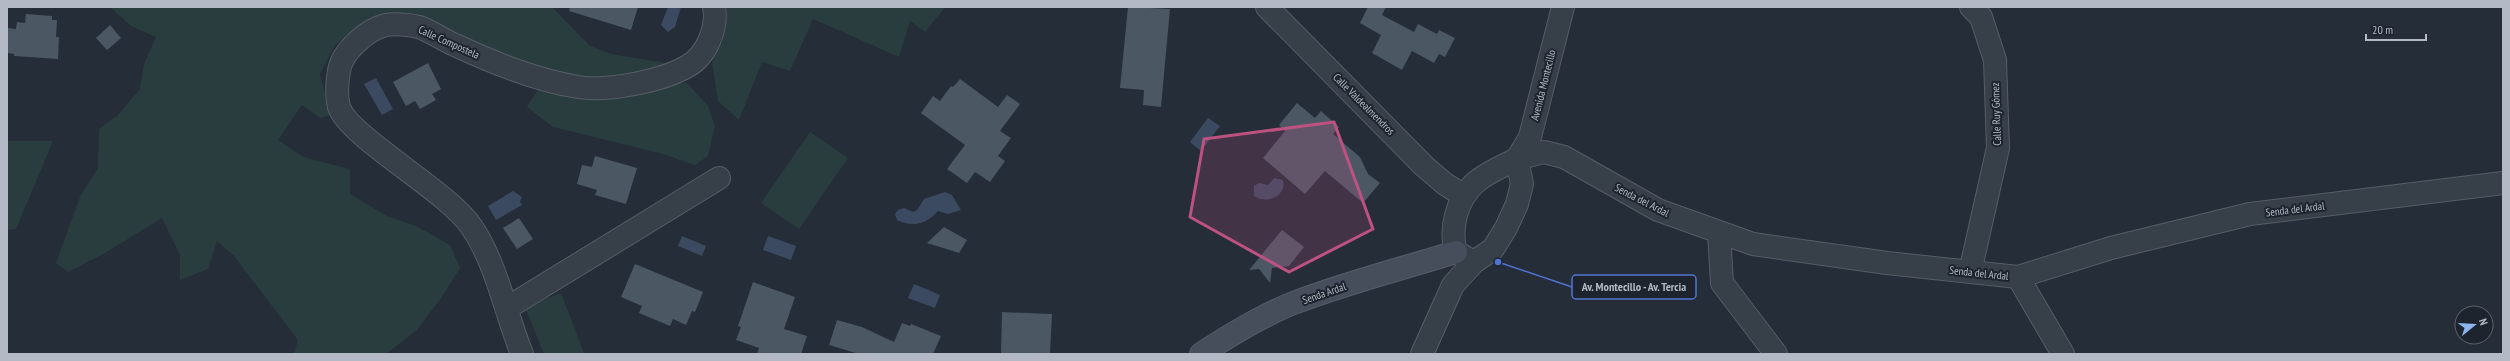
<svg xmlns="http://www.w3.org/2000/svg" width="2510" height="361" font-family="'PT Sans Narrow',sans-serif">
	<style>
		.green { fill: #2a3d3e }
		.water { fill: #3b4a60 }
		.building { fill: #4c5764 }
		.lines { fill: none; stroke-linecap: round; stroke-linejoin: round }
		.street-casing { stroke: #565d67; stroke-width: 24 }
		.secondary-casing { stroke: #565d67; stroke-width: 24 }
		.street { stroke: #373f49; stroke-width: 22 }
		.secondary { stroke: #464e5c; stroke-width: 22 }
		.marked { fill: #bd5180; fill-opacity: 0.2; stroke: #bd5180; stroke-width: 3; stroke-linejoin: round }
		.labels { text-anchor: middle; stroke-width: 4; stroke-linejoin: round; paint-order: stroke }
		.street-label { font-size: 11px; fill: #b3bac5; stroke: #1d242e }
		.leader { fill: none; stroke: #5274d1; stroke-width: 1.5 }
		.callout-dot { fill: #5274d1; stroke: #1d242e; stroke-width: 1.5 }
		.callout { fill: #1d242e; stroke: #5274d1; stroke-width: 1.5 }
		.callout-label { font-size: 12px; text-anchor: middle; font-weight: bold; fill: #b3bac5 }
	</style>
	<rect width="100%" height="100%" fill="#242d38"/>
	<g class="green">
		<path d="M110,7H552L590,46L611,54L666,63L669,83H687L708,106L715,126L708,156L695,165L663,154L553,127L527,107L550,70L474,44L398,14L372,17L352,31L335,45L320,74L330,115L320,118L302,105L278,140L303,157L350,169V194L387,216L416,226L450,245L460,268L441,298L417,330L386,354H294L298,340L234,256L217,241L208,269L180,280V255L162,218L105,253L68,272L56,263L80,197L98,168L99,129L117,116L140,89L144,64L156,37L131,26Z"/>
		<path d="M726,7H945L925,32L910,21L899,57L813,19L790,71L762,62L739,120L718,101L712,61L722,42L727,18Z"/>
		<path d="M810,132L848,158L799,229L761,203Z"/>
		<path d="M7,141H53L16,229L7,230Z"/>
		<path d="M561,293L584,353L583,354H544L525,307Z"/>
	</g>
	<g class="water">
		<path d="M668,7H681L675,27L668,32L661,25Z"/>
		<path d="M376,78L393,109L382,115L364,84Z"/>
		<path d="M1208,118L1220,126L1201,151L1190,142Z"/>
		<path d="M1274,178L1283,180C1287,196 1266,205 1254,196V186L1259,183L1268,185Z"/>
		<path d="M513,191L522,197L520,202L522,205L496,220L488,206Z"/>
		<path d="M945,192L952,195L961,210L948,214L938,211C927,224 912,228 897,220L895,214L898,210L904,208L913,212L917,210L924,199Z"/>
		<path d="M682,236L706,246L702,256L678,246Z"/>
		<path d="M768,236L796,246L791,260L763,250Z"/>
		<path d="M914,284L940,295L935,308L908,298Z"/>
	</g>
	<g class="building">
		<path d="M570,7H638L631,30L569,11Z"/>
		<path d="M1128,7L1170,9L1161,107L1143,105L1144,90L1120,88Z"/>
		<path d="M1368,7H1386L1382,15L1414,32L1418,24L1437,34L1439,30L1455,38L1445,57L1439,54L1434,63L1412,51L1402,70L1372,53L1381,35L1360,23Z"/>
		<path d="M26,14L52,16V20H57L56,37H59L58,59L14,56V54L7,53V28L16,29L17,22L25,23Z"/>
		<path d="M110,25L121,38L107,50L96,38Z"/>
		<path d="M428,63L441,89L432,94L436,100L420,109L415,101L406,106L393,82Z"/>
		<path d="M960,79L998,107L1007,95L1020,104L1000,131L1011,138L998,156L1005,161L990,182L975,172L967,183L947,169L965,145L921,113L933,96L940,101L951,86L953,87Z"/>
		<path d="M1297,103L1315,118L1321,111L1339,127L1333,134L1360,157L1368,174L1380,183L1363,203L1325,171L1305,194L1263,158L1285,131L1279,125Z"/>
		<path d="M595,156L637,168L626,204L595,195L597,190L577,184L582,165L592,167Z"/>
		<path d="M519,218L533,239L517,249L503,228Z"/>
		<path d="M944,227L967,240L959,253L927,243Z"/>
		<path d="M1282,230L1304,247L1289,266L1272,268L1270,283L1259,269L1249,270Z"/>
		<path d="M635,264L703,292L695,312L692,311L686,325L673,319L670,326L639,313L642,306L621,297Z"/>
		<path d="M753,282L795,297L784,329L807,336L801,354H757L759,348L736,340L741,327L738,326Z"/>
		<path d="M1002,312L1052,314L1050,354H1001Z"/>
		<path d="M837,320L862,327L894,342L902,323L910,326L911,324L941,336L933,354H859L829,345Z"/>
	</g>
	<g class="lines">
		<g class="street-casing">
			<g id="street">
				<path d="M1267,7L1424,166L1445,184L1464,196"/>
				<path d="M1517,159L1544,152L1564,157L1658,210L1753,244L1887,263L2018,277L2111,248L2250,214L2503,183"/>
				<path d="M1517,159L1522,184L1517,204L1506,228L1493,249L1474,262L1456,252C1449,229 1457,198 1476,182C1488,172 1503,166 1517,159Z"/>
				<path d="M1517,159L1530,137L1563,7"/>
				<path d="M1719,233L1722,283L1776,354"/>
				<path d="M1970,272L1998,148L1995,60L1981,17L1971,7"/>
				<path d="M2018,277L2063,354"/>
				<path d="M507,308L719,178"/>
				<path d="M522,354C505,312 497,264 471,226C446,190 349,137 339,107C336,95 337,82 339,71C342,51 368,29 386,25C394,23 411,25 419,27C431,31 443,40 455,45C494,63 535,80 578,87C607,92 662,81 688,66C706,56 718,28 714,7"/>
				<path d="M1422,354L1453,285L1474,262"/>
			</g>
		</g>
		<g class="secondary-casing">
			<path id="secondary" d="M1201,354C1230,335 1259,317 1291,304C1345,283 1401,269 1456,252"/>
		</g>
		<use href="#street" class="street"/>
		<use href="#secondary" class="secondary"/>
	</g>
	<path class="marked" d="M1334,122L1373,229L1289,272L1190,217L1204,139Z"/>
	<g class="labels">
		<g class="street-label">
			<text transform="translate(449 42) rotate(24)" y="4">Calle Compostela</text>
			<text transform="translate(1543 85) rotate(-76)" y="4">Avenida Montecillo</text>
			<text transform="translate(1364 104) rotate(45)" y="4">Calle Valdealmendros</text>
			<text transform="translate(1996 114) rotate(-92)" y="4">Calle Ruy Gómez</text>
			<text transform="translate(1642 200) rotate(27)" y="4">Senda del Ardal</text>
			<text transform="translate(2295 209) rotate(-7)" y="4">Senda del Ardal</text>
			<text transform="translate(1979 273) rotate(6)" y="4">Senda del Ardal</text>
			<text transform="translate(1324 293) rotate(-19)" y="4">Senda Ardal</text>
		</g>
	</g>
	<path class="leader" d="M1498 262L1572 287"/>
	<circle class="callout-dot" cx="1498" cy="262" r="4"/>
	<rect class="callout" x="1572" y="275" width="124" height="24" rx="4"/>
	<g class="callout-label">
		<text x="1634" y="291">Av. Montecillo - Av. Tercia</text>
	</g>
	<rect width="2510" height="361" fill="none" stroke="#b3bac5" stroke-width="16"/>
	<g transform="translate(2474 325) rotate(72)"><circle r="19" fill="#1d242e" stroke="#59606a"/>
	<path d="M0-3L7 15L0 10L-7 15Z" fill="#8eb4ee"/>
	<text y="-6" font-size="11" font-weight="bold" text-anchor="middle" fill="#b3bac5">N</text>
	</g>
	<path d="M2366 34v6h60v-6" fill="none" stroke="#b3bac5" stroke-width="2"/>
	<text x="2372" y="34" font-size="12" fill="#b3bac5" stroke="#1d242e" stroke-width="3" paint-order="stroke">20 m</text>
</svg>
